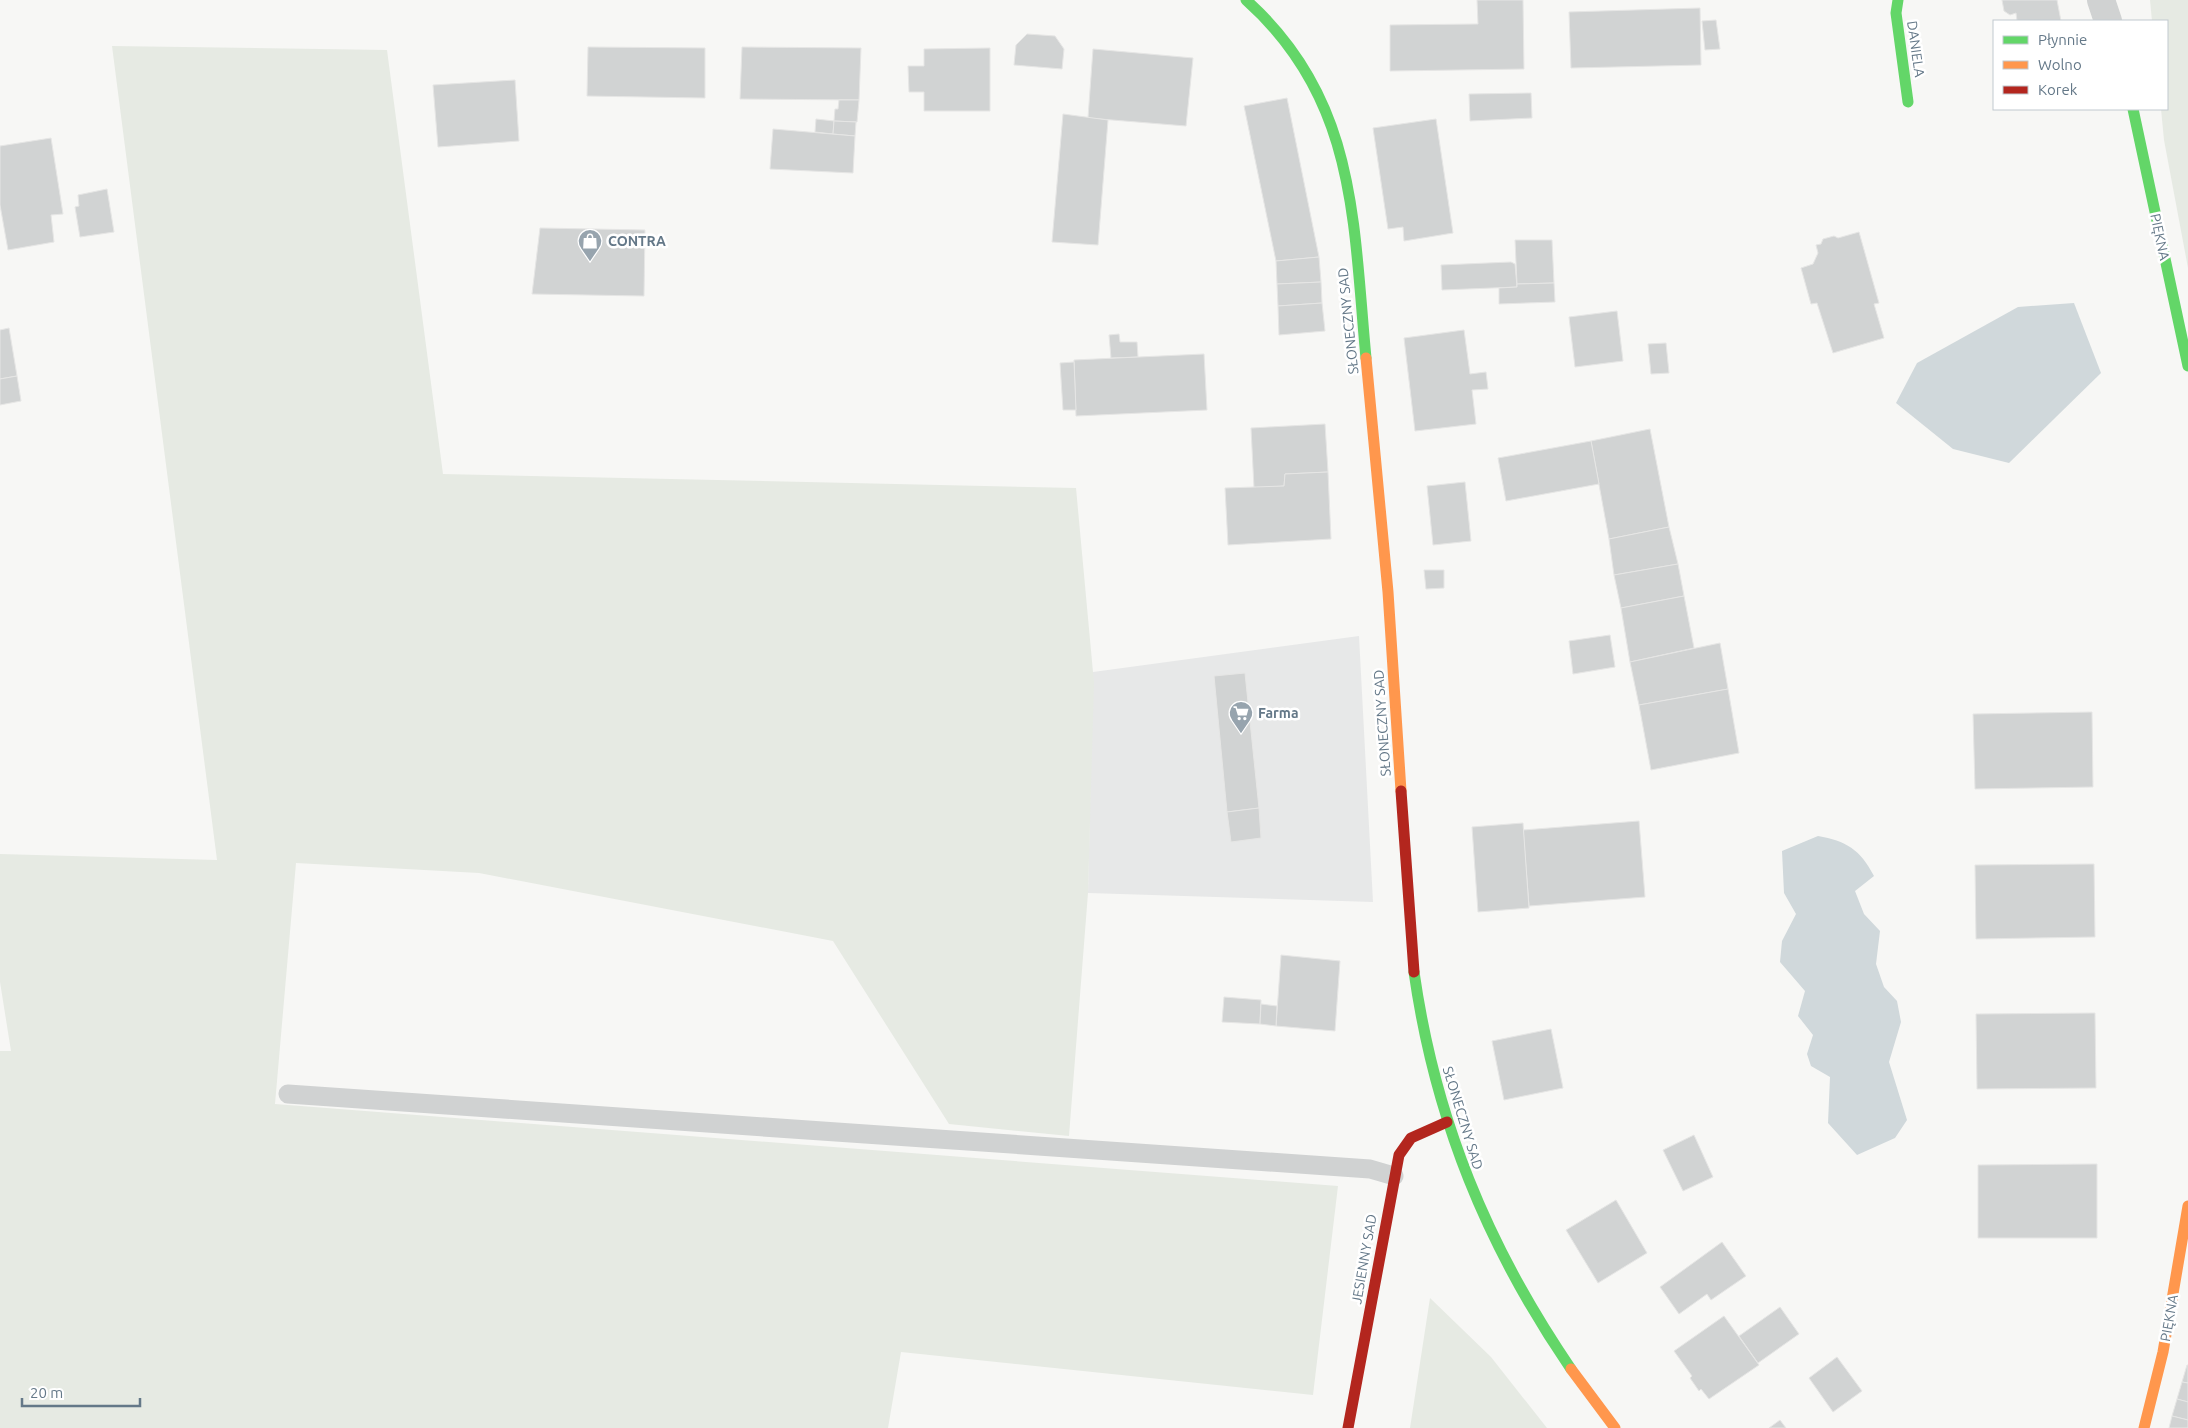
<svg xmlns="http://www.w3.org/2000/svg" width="2188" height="1428" font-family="Ubuntu,sans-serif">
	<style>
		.built { fill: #e7e8e8 }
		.green { fill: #e6eae3 }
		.water { fill: #d0d8db }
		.building { fill: #d1d3d3; stroke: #e6e6e5 }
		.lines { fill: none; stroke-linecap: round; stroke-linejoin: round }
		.lane { stroke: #d0d2d2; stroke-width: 19 }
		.street { stroke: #d0d2d2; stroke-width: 28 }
		.fast { stroke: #63d668; stroke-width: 11 }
		.slow { stroke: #ff974d; stroke-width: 11 }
		.jam { stroke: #b3261e; stroke-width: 11 }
		.labels { text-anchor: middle; stroke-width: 5; stroke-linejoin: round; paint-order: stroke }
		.street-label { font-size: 14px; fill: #647888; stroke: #fff }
		.poi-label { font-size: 14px; font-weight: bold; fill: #647888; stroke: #fff; text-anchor: start }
	</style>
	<rect width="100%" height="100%" fill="#f7f7f5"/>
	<path class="built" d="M1359,636L1373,902L1088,893L1093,672Z"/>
	<g class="green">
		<path d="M2150,0H2188V268L2164,140L2161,109H2167V21H2152Z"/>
		<path d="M112,46L387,50L443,474L1076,488L1094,683L1088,893L1069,1136L949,1124L833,941L479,873L296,863L275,1104L1338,1186L1313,1395L901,1352L888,1428H0V1051H11L0,982V854L217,860Z"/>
		<path d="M1430,1298L1491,1357L1547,1428H1410Z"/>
	</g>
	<g class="water">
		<path d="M2074,303L2101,373L2009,463L1953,449L1896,403L1917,363L2018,307Z"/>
		<path d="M1818,836C1846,841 1860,849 1874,876L1855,891L1864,914L1880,931L1876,964L1884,987L1897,1001L1901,1022L1889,1062L1907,1120L1895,1138L1857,1155L1828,1123L1830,1077L1811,1066L1807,1054L1813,1035L1798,1016L1805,991L1780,962L1782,941L1796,914L1784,893L1782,851Z"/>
	</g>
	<g class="building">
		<path d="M1477,0H1523L1524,69L1390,71V25L1478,24Z"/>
		<path d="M2002,0H2057L2061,21H2017L2016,13L2010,15L2004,11Z"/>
		<path d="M1700,8L1701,65L1571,68L1569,12Z"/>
		<path d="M1716,20L1720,49L1705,50L1702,21Z"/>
		<path d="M1027,34L1055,36L1064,49L1062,69L1014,65L1016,45Z"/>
		<path d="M588,47L705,48V98L587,96Z"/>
		<path d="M742,47L861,48L859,100L740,99Z"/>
		<path d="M990,48V111H924V92H909L908,66H924V49Z"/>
		<path d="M1093,49L1193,58L1186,126L1088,118Z"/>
		<path d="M515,80L519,141L438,147L433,85Z"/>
		<path d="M1531,93L1532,118L1470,121L1469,94Z"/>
		<path d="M1287,98L1319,257L1276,261L1244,106Z"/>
		<path d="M839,100H859L857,122L834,121L835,109H838Z"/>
		<path d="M1063,114L1108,120L1098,245L1052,242Z"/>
		<path d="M816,119L834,121L833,134L815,132Z"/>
		<path d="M1436,119L1453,233L1404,241L1403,227L1388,229L1373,128Z"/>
		<path d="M834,121L856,122L855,136L833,134Z"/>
		<path d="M773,129L855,136L853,173L770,169Z"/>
		<path d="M51,138L63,214L51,215L54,242L8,250L0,205V146Z"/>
		<path d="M107,189L114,232L80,237L75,207L79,206L78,195Z"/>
		<path d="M540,228L645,230L644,296L532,294Z"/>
		<path d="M1859,232L1879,303L1874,304L1884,338L1833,353L1817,303L1811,304L1801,268L1813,264L1818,253L1816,245L1821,244L1823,239L1834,236L1838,238Z"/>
		<path d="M1515,240H1552L1554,283L1517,284Z"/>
		<path d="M1319,257L1321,282L1277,284L1276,261Z"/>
		<path d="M1511,262L1515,264L1517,287L1442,290L1441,265Z"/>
		<path d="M1321,282L1322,303L1278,306L1277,284Z"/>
		<path d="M1554,283L1555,302L1499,304V288L1517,287V284Z"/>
		<path d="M1322,303L1325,331L1279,335L1278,306Z"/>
		<path d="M1617,311L1623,361L1575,367L1569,317Z"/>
		<path d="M9,328L17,376L0,379V330Z"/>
		<path d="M1464,330L1470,374L1486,372L1488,389L1472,390L1476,424L1415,431L1404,338Z"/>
		<path d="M1119,334L1120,342H1137L1138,357L1111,358L1109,335Z"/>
		<path d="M1666,343L1669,373L1651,374L1648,344Z"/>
		<path d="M1204,354L1207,410L1076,416L1074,360Z"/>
		<path d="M1074,362L1076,410H1063L1060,363Z"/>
		<path d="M17,376L21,401L0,405V379Z"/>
		<path d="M1325,424L1328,472L1285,474L1284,486L1254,488L1251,428Z"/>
		<path d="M1650,429L1669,527L1609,539L1591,441Z"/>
		<path d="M1591,441L1599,484L1506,501L1498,458Z"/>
		<path d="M1328,472L1331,539L1228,545L1225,488L1284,486L1285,474Z"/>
		<path d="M1465,482L1471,541L1433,545L1427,486Z"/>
		<path d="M1669,527L1678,564L1614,575L1609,539Z"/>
		<path d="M1678,564L1684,596L1621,608L1614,575Z"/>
		<path d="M1424,570H1444V588L1426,589Z"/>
		<path d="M1684,596L1694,648L1630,662L1621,608Z"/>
		<path d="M1610,635L1615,667L1573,674L1569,641Z"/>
		<path d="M1720,643L1728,689L1639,705L1630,662Z"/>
		<path d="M1245,673L1259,808L1227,812L1214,676Z"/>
		<path d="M1728,689L1739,753L1651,770L1639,705Z"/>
		<path d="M2092,712L2093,787L1975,789L1973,714Z"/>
		<path d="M1259,808L1261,838L1231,842L1227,812Z"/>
		<path d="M1639,821L1645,897L1529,906L1523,830Z"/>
		<path d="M1523,823L1529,908L1478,912L1472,827Z"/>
		<path d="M2094,864L2095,937L1976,939L1975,865Z"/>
		<path d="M1281,955L1340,961L1335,1031L1276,1026Z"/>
		<path d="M1224,997L1261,1000L1260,1024L1222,1022Z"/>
		<path d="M1261,1004L1277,1006L1276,1026L1260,1024Z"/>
		<path d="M2095,1013L2096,1088L1977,1089L1976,1014Z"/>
		<path d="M1551,1029L1563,1088L1504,1100L1492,1041Z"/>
		<path d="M1694,1135L1713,1177L1683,1191L1663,1150Z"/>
		<path d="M2097,1164V1238H1978V1165Z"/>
		<path d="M1616,1200L1647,1253L1598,1283L1566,1230Z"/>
		<path d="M1722,1242L1746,1276L1711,1300L1707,1294L1679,1314L1660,1287Z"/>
		<path d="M1780,1307L1799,1334L1758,1363L1739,1336Z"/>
		<path d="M1724,1316L1759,1365L1709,1399L1701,1389L1699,1391L1690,1378L1692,1376L1674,1351Z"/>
		<path d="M1837,1357L1862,1391L1833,1412L1809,1378Z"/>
		<path d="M2187,1365H2188V1383L2182,1382Z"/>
		<path d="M2182,1382L2188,1383V1402L2177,1399Z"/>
		<path d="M2177,1399L2188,1402V1420L2172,1416Z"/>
		<path d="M2172,1416L2188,1420V1428H2169Z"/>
		<path d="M1780,1420L1786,1428H1769Z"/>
	</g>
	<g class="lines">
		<path class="lane" d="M288,1094L1370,1169L1394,1176"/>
		<path class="street" d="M2101,0L2108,21"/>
		<g class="fast">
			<path d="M1246,0C1357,99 1353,221 1366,358"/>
			<path d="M1898,0L1896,13L1908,102"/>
			<path d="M2133,109L2188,366"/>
			<path d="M1414,972C1435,1119 1487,1246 1571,1369"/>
		</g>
		<g class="slow">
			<path d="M1366,358L1388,592L1401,791"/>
			<path d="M1571,1369L1615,1428"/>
			<path d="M2144,1428L2163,1352L2188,1206"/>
		</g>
		<g class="jam">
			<path d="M1401,791L1414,972"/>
			<path d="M1348,1428L1399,1155L1411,1138L1447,1122"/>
		</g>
	</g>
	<defs>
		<g id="shop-pin" transform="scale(1.25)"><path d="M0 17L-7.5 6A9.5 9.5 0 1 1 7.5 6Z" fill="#97a4ae" stroke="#fff"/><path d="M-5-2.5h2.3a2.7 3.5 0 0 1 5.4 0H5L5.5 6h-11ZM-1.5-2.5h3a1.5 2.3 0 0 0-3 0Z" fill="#fff"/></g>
		<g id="supermarket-pin" transform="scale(1.25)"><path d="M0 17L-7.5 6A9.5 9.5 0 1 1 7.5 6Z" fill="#97a4ae" stroke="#fff"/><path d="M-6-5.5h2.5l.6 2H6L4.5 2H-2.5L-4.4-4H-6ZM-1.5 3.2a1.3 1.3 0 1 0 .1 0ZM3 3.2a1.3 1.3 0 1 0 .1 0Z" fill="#fff"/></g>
	</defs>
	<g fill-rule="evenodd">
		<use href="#shop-pin" x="590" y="241"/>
		<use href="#supermarket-pin" x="1241" y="713"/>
	</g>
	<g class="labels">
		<g class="street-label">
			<text transform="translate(1916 49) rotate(82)" y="5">DANIELA</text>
			<text transform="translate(2160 237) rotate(78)" y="5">PIĘKNA</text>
			<text transform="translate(1348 321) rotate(-96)" y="5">SŁONECZNY SAD</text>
			<text transform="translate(1382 723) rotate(-94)" y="5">SŁONECZNY SAD</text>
			<text transform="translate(1463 1118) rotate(73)" y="5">SŁONECZNY SAD</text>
			<text transform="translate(1364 1259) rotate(-80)" y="5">JESIENNY SAD</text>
			<text transform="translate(2169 1318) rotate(-80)" y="5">PIĘKNA</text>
		</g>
		<g class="poi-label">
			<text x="608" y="246">CONTRA</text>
			<text x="1258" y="718">Farma</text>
		</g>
	</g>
	<rect x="1993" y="20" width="175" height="90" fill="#ffffff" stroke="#c1c9cf"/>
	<rect x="2003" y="36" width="25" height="8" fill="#63d668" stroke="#c1c9cf"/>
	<text x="2038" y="45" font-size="15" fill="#647888">Płynnie</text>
	<rect x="2003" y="61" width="25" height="8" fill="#ff974d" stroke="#c1c9cf"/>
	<text x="2038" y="70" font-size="15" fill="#647888">Wolno</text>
	<rect x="2003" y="86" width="25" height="8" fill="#b3261e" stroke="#c1c9cf"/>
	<text x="2038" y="95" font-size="15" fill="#647888">Korek</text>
	<path d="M22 1398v8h118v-8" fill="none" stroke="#647888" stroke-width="2.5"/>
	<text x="30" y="1398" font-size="15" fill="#647888" stroke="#ffffff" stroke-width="4" paint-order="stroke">20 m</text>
</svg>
